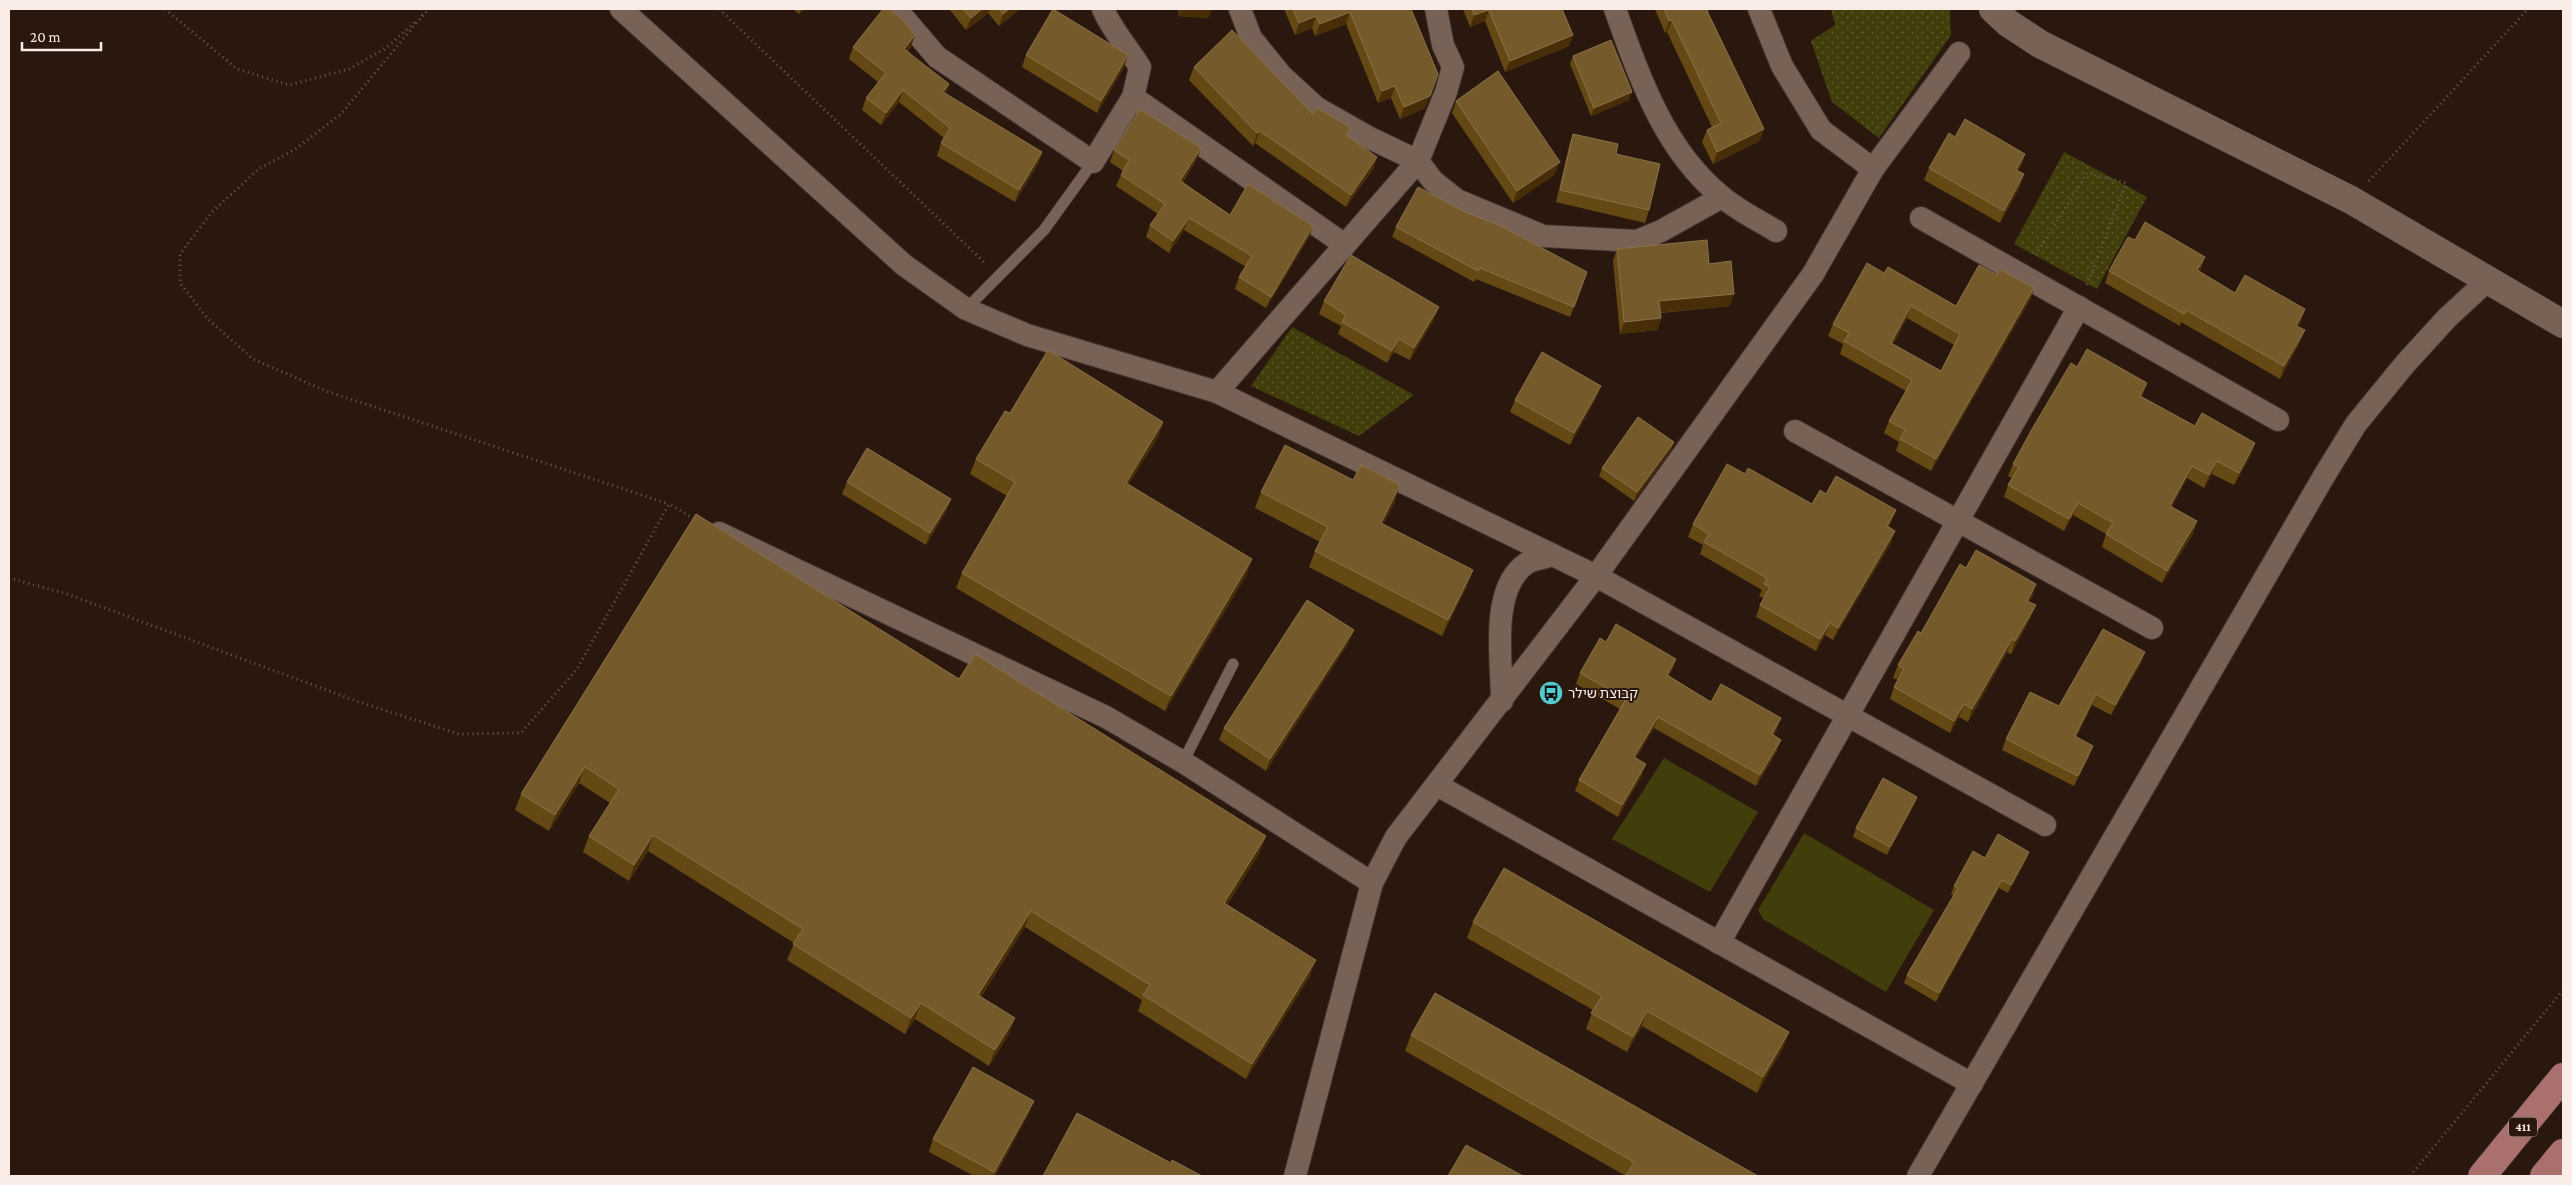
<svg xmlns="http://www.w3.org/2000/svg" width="2572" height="1185" font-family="'Crimson Pro','Noto Sans Hebrew',serif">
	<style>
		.grass { fill: #413e0b }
		.park { fill: url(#park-dots) }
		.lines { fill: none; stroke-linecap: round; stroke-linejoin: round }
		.lane-casing { stroke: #40322e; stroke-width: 12 }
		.street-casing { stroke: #40322e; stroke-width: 24 }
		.secondary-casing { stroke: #40322e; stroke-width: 29 }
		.primary-casing { stroke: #40322e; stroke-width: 29 }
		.path { stroke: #6b5a51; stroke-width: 3; stroke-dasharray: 1 4; stroke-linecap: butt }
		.lane { stroke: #786155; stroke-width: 11 }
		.street { stroke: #786155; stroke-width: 22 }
		.secondary { stroke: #786155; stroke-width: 28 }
		.primary { stroke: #aa706d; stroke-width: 28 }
		.wall { fill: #654915; fill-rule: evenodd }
		.shaded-wall { fill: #472e09 }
		.building { fill: #755b2b; stroke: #8a7248; fill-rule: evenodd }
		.labels { text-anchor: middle; stroke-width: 4; stroke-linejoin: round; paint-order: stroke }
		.shield { fill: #2a180e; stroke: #bcaca5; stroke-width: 1 }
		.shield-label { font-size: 12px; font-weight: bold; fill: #faece6 }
		.poi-label { font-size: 14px; fill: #faece6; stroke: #2a180e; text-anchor: start }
	</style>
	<defs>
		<pattern id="park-dots" width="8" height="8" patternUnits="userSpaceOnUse" patternTransform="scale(1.25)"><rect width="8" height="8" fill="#413e0b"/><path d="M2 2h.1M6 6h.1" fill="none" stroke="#5d5a2f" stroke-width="1.8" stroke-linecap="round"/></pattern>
	</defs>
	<rect width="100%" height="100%" fill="#2a180e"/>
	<g class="grass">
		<path d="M1664,758L1758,812L1710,892L1612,839Z"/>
		<path d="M1804,833L1934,910L1886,992L1763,919L1758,910Z"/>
	</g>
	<g class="park">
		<path d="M1831,9H1950L1951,35L1879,138L1832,102L1811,41L1835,25Z"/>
		<path d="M2064,152L2147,197L2097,289L2014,244Z"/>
		<path d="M1292,327L1414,395L1359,436L1251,386Z"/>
	</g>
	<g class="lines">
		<g class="lane-casing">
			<g id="lane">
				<path d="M966,309L1044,230L1093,162"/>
				<path d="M1183,762L1233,664"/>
			</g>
		</g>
		<g class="street-casing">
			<g id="street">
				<path d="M621,9L904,265L966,309L1027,335L1217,392L1596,576L2045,825"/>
				<path d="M896,9L937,57L1093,162L1133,97L1140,67C1128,48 1112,30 1103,9"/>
				<path d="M1436,9L1443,45L1453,67L1446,92L1418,161L1433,181L1457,200L1543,236L1637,241L1661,231L1722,197"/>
				<path d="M1615,9C1639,76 1664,150 1721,196C1737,210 1758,220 1776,231"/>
				<path d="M1133,97L1345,245"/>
				<path d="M1873,169L1959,53"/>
				<path d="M1921,218L2278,420"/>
				<path d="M1217,392L1418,161L1370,138L1317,108L1281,75L1251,38L1240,9"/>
				<path d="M1795,431L2152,628"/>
				<path d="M719,533L1106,717L1183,762L1372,883"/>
				<path d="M1502,701C1502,662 1489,588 1527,563C1534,559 1545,558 1553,555"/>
				<path d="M1437,785L1972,1084"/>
				<path d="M1719,943L2079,307"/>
				<path d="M1295,1176L1372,883L1396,837L1596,576L1813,274L1873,169L1821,130L1782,66L1759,9"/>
				<path d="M1918,1176L2324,476L2356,424L2405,364L2447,318L2487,281"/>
			</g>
		</g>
		<g class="secondary-casing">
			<path id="secondary" d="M1993,9L2008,23L2040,44L2351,200L2563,324"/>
		</g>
		<g class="primary-casing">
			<g id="primary">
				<path d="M2482,1176L2563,1077"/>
				<path d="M2544,1176L2563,1153"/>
			</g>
		</g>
		<g class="path">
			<path d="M165,9L237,69L289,85L349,69L386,48L415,22"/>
			<path d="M719,9L986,264"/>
			<path d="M423,15L341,114L294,150L260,168L212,212L180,254V283L208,319L253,359L326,391L669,504"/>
			<path d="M422,16L429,9"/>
			<path d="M2369,181L2528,9"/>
			<path d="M2036,255L2087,173L2126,183L2087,285"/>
			<path d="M9,578L67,594L356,701L459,734L521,733L577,669L669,504L696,520"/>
			<path d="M2410,1176L2563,990"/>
		</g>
		<use href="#lane" class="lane"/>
		<use href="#street" class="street"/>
		<use href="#secondary" class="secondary"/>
		<use href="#primary" class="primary"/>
	</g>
	<g class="wall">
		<path d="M793,9H804L799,14Z"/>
		<path d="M949,9H1020L999,26L988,13L966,30Z"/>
		<path d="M1179,9H1211L1208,18L1178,16Z"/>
		<path d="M1284,9H1411L1425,108L1400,119L1391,98L1378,103L1346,24L1315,36L1312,28L1295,35Z"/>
		<path d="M1463,9H1562L1573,35L1569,46L1505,72L1485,21L1470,27Z"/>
		<path d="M1655,9H1709L1708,12L1764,129L1759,141L1713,164L1702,142L1707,130L1712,127L1667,32L1665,33Z"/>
		<path d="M853,47H911L908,51L946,94L1042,152L1038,164L1015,202L937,156L941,143L944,138L899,102L881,125L862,110L866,98L878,82L849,59Z"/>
		<path d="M1026,55H1128L1124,67L1097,113L1022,67Z"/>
		<path d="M1573,56L1629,100L1591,116L1570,64Z"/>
		<path d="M1194,67L1313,114L1377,157L1373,169L1346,207L1255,143L1253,146L1189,80Z"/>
		<path d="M1456,101L1555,174L1513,203L1452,113Z"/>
		<path d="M1573,134L1616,154L1649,210L1645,223L1556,202L1569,146Z"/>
		<path d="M1955,137L2025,154L2021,166L2018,171L2020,187L2000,223L1924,180L1929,168Z"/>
		<path d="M1114,150L1197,159L1183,182L1230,215L1313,226L1309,237L1266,308L1235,289L1239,277L1246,267L1184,230L1169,253L1146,237L1150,225L1158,214L1116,186L1121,175L1123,171L1110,162Z"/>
		<path d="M1465,212L1587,272L1570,317L1476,279L1474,282L1392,237L1396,227Z"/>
		<path d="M2135,240L2205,257L2199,272L2235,293L2305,309L2301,321L2298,327L2300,342L2280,379L2181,322L2180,326L2105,283L2109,271Z"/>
		<path d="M1617,249L1709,264L1730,306L1661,313V318L1657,330L1620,334L1613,261Z"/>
		<path d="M1884,273L1956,306L1997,275L2034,288L2030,300L1931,471L1896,451L1899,442L1884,433L1889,421L1906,391L1840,354L1843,344L1828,336L1833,324ZM1907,318L1954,345L1941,371L1893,344Z"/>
		<path d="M1324,301L1434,319L1410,360L1394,352L1387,363L1338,334L1341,326L1319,314Z"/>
		<path d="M2077,367L2142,397L2195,426L2251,455L2234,485L2212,474L2204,488L2187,478L2172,507L2197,521L2193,534L2162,583L2102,547L2106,534L2073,515L2064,531L2004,497L2008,485L2012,478L2008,476L2013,464Z"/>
		<path d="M1596,398L1570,445L1510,412L1515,400Z"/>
		<path d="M1010,413L1163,422L1158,437L1128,485L1247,574L1165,711L956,588L962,573L1007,496L970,474L976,459Z"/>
		<path d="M1674,442L1671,450L1634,501L1599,476L1602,468Z"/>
		<path d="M1745,474L1812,504L1826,494L1896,510L1891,522L1889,527L1891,543L1833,640L1825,635L1816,651L1756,617L1760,605L1764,598L1759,596L1762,590L1700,554L1703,545L1688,537L1693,524Z"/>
		<path d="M847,482L951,499L946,511L926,545L842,494Z"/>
		<path d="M1261,492L1395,501L1383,524L1467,586L1442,636L1309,567L1315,551L1320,542L1255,508Z"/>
		<path d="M696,514L959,679L1260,852L1227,905L1310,976L1246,1079L1138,1011L1142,1000L1025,927L981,997L1009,1034L989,1066L915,1019L905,1034L787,960L794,943L648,851L629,881L583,852L589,836L610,803L579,783L549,831L515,810L521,794Z"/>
		<path d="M1966,568L2036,584L2032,597L2029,602L2031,617L2011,654L2007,652L1968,722L1959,717L1950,733L1890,699L1894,687L1898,680L1893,678L1898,665L1921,633Z"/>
		<path d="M1349,642L1266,771L1219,740L1224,728Z"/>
		<path d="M1606,642L1676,659L1672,670L1669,676L1711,702L1777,729L1774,735L1777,751L1756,786L1654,728L1636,758L1642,775L1618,817L1575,791L1579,780L1620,709L1576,684L1580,673Z"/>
		<path d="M2145,652L2141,663L2111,715L2092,705L2076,737L2089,756L2074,786L2002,750L2006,739Z"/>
		<path d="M1917,797L1914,805L1887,855L1853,837L1856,828Z"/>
		<path d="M2029,852L2026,860L2008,893L1999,888L1936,1002L1904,983L1907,975L1954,896L1951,894L1954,886L1985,858Z"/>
		<path d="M1473,922L1789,1032L1783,1048L1757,1093L1642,1026L1627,1052L1586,1029L1593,1010L1467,938Z"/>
		<path d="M1411,1035L1758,1176H1626L1405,1051Z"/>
		<path d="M1029,1113L995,1176H974L929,1152L933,1139Z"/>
	</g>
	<g class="shaded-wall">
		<path d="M801,9H804L799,14Z"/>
		<path d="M982,9H990L988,13L966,30L971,18Z"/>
		<path d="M1009,9H1020L999,26L1003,14Z"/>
		<path d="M1181,9H1211L1208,18L1178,16Z"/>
		<path d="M1489,10L1485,21L1470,27L1474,15Z"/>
		<path d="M1350,12L1346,24L1315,36L1320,24Z"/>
		<path d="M1316,16L1312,28L1295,35L1299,23Z"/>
		<path d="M1672,20L1667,32L1665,33L1669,21Z"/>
		<path d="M915,35L911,47L900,61L904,49Z"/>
		<path d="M1573,35L1569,46L1505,72L1510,61Z"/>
		<path d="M1128,55L1124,67L1097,113L1101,101Z"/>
		<path d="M949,84L945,96L943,92Z"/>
		<path d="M1395,86L1391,98L1378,103L1382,91Z"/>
		<path d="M1434,86L1425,108L1400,119L1404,107Z"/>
		<path d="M903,90L899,102L881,125L886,113Z"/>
		<path d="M1632,92L1629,100L1591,116L1594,108Z"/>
		<path d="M1764,129L1759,141L1713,164L1717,152Z"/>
		<path d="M1260,131L1255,143L1253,146L1257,133Z"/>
		<path d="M1201,148L1197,159L1176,192L1180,181Z"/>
		<path d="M1042,152L1038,164L1015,202L1019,190Z"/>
		<path d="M2025,154L2021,166L2011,182L2016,170Z"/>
		<path d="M1377,157L1373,169L1346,207L1351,195Z"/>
		<path d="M1560,162L1555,174L1513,203L1517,191Z"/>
		<path d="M2024,174L2020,187L2000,223L2004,211Z"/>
		<path d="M1189,218L1184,230L1169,253L1173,241Z"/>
		<path d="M1313,226L1309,237L1266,308L1271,297Z"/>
		<path d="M2205,257L2201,269L2192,283L2197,270Z"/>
		<path d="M2034,288L2030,300L1931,471L1936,459Z"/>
		<path d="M1734,294L1730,306L1655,313L1659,301Z"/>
		<path d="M1911,306L1907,318L1886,355L1891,343Z"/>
		<path d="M1439,307L1434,319L1410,360L1414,348Z"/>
		<path d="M2305,309L2301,321L2292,338L2296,326Z"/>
		<path d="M1661,318L1657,330L1620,334L1624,322Z"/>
		<path d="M2305,330L2300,342L2280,379L2284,366Z"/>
		<path d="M1399,339L1394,352L1387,363L1392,351Z"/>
		<path d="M2147,383L2143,395L2136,408L2140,396Z"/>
		<path d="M1601,386L1596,398L1570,445L1574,433Z"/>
		<path d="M1163,422L1158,437L1120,498L1126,483Z"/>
		<path d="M1674,442L1671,450L1634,501L1637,492Z"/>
		<path d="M2255,443L2251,455L2234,485L2239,473Z"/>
		<path d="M2217,461L2212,474L2204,488L2209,475Z"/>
		<path d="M2192,466L2187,478L2166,518L2170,506Z"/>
		<path d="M1400,485L1395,501L1375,539L1381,523Z"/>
		<path d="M951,499L946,511L926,545L930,533Z"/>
		<path d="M2078,503L2073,515L2064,531L2069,519Z"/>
		<path d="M1896,510L1891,522L1882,539L1887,526Z"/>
		<path d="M2197,521L2193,534L2162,583L2167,571Z"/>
		<path d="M1895,531L1891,543L1833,640L1838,628Z"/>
		<path d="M1252,559L1247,574L1165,711L1171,696Z"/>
		<path d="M1473,570L1467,586L1442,636L1448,620Z"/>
		<path d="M2036,584L2032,597L2023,613L2027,601Z"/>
		<path d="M2036,605L2031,617L2011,654L2015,641Z"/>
		<path d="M1830,623L1825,635L1816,651L1820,639Z"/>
		<path d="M1354,630L1349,642L1266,771L1270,759Z"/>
		<path d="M2012,639L2007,652L1968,722L1972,709Z"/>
		<path d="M2145,652L2141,663L2111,715L2115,705Z"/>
		<path d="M1676,659L1672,670L1663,686L1667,675Z"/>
		<path d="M2096,694L2092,705L2071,747L2075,736Z"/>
		<path d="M1964,704L1959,717L1950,733L1954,721Z"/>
		<path d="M1658,717L1654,728L1630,768L1634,757Z"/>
		<path d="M1781,718L1777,729L1768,746L1772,734Z"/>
		<path d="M1781,740L1777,751L1756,786L1760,775Z"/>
		<path d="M2093,746L2089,756L2074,786L2078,776Z"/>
		<path d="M1646,764L1642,775L1618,817L1622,805Z"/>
		<path d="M585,767L579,783L549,831L555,815Z"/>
		<path d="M1917,797L1914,805L1887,855L1890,847Z"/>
		<path d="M653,835L648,851L629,881L634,865Z"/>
		<path d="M1266,836L1260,852L1218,919L1224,903Z"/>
		<path d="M2029,852L2026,860L2008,893L2011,885Z"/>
		<path d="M2002,880L1999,888L1936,1002L1939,993Z"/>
		<path d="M1031,911L1025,927L972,1011L978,995Z"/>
		<path d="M1316,960L1310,976L1246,1079L1252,1064Z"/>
		<path d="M921,1003L915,1019L905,1034L911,1018Z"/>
		<path d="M1647,1011L1642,1026L1627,1052L1633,1037Z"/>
		<path d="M1015,1018L1009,1034L989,1066L995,1050Z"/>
		<path d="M1789,1032L1783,1048L1757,1093L1763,1077Z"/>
		<path d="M1034,1101L1029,1113L995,1176H993Z"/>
	</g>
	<g class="building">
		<path d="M883,9H889L902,19L915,35L904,49L949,84L943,92L1042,152L1019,190L941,143L950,128L903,90L886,113L866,98L886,73L853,47Z"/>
		<path d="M963,9H982L971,18Z"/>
		<path d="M999,9H1009L1003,14Z"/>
		<path d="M1053,9L1128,55L1101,101L1026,55Z"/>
		<path d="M1293,9H1411L1438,74L1430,96L1404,107L1395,86L1382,91L1350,12L1320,24L1316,16L1299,23Z"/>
		<path d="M1472,9H1562L1573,35L1510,61L1489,10L1474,15Z"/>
		<path d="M1664,9H1706L1764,129L1717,152L1707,130L1721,123L1672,20L1669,21Z"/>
		<path d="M1232,30L1313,114L1317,108L1351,128L1346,135L1377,157L1351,195L1260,131L1257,133L1194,67Z"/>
		<path d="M1611,40L1632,92L1594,108L1573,56Z"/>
		<path d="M1498,71L1560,162L1517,191L1456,101Z"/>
		<path d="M1140,109L1201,148L1180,181L1230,215L1248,184L1313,226L1271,297L1239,277L1252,256L1189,218L1173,241L1150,225L1165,204L1121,175L1129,160L1114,150Z"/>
		<path d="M1965,119L2025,154L2016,170L2024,174L2004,211L1929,168L1949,133L1955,137Z"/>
		<path d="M1573,134L1618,144L1616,154L1660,164L1649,210L1560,190Z"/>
		<path d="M1418,187L1465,212L1499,225L1587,272L1574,307L1480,268L1478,271L1396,227Z"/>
		<path d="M2145,222L2205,257L2197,270L2235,293L2245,275L2305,309L2296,326L2305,330L2284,366L2186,310L2184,314L2109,271L2128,237L2135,240Z"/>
		<path d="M1707,240L1709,264L1731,261L1734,294L1659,301L1661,318L1624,322L1617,249Z"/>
		<path d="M1351,255L1439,307L1414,348L1399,339L1392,351L1342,322L1346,315L1324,301Z"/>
		<path d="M1867,263L1884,273L1888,267L1956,306L1979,265L1997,275L2000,269L2034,288L1936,459L1900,439L1905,430L1889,421L1912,380L1844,341L1849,333L1833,324ZM1911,306L1960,334L1941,371L1891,343Z"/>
		<path d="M2087,349L2147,383L2140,396L2195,426L2202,413L2255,443L2239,473L2217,461L2209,475L2192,466L2170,506L2197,521L2167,571L2106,534L2113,523L2078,503L2069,519L2008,485L2019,467L2013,464L2032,429L2071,363L2077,367Z"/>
		<path d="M1048,350L1163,422L1126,483L1252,559L1171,696L962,573L1015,482L976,459L1005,411L1010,413Z"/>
		<path d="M1542,352L1601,386L1574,433L1515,400Z"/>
		<path d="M1638,417L1674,442L1637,492L1602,468Z"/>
		<path d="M1285,445L1353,480L1361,465L1400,485L1381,523L1473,570L1448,620L1315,551L1328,527L1261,492Z"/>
		<path d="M867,448L951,499L930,533L847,482Z"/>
		<path d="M1727,464L1745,474L1748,468L1812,504L1820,490L1826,494L1836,476L1896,510L1887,526L1895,531L1838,628L1830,623L1820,639L1760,605L1770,587L1764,584L1767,578L1704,542L1709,534L1693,524Z"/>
		<path d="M696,514L959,679L975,654L1266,836L1224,903L1316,960L1252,1064L1143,995L1150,985L1031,911L978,995L1015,1018L995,1050L921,1003L911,1018L793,944L803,929L653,835L634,865L589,836L619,789L585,767L555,815L521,794Z"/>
		<path d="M1976,550L2036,584L2027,601L2036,605L2015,641L2012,639L1972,709L1964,704L1954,721L1894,687L1904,669L1898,665L1918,631L1921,633L1960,564L1966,568Z"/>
		<path d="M1307,600L1354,630L1270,759L1224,728Z"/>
		<path d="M1616,624L1676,659L1667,675L1711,702L1721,684L1781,718L1772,734L1781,740L1760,775L1658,717L1634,757L1646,764L1622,805L1579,780L1626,699L1580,673L1600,638L1606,642Z"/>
		<path d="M2103,629L2145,652L2115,705L2096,694L2075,736L2093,746L2078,776L2006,739L2030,692L2059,706Z"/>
		<path d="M1883,778L1917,797L1890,847L1856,828Z"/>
		<path d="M1998,834L2029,852L2011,885L2002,880L1939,993L1907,975L1958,888L1954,886L1973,851L1985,858Z"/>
		<path d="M1504,868L1789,1032L1763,1077L1647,1011L1633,1037L1591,1013L1602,996L1473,922Z"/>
		<path d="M1435,993L1758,1176H1626L1634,1162L1411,1035Z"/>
		<path d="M973,1067L1034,1101L994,1172L933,1139Z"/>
		<path d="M1077,1113L1171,1163L1172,1160L1202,1176H1043Z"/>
		<path d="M1466,1145L1523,1176H1448Z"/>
	</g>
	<defs>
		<g id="bus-disc" transform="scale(1.25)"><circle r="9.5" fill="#52cdcd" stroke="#2a180e"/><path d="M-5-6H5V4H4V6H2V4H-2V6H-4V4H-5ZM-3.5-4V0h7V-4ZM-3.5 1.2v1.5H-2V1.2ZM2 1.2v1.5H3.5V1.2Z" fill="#111"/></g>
	</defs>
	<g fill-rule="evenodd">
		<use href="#bus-disc" x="1551" y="693"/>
	</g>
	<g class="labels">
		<rect class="shield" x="2509" y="1117.5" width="28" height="19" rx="4"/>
		<g class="shield-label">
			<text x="2523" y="1131">411</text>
		</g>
		<g class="poi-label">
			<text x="1568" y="698">קבוצת שילר</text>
		</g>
	</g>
	<rect width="2572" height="1185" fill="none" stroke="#faece6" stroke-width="20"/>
	<path d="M22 42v8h79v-8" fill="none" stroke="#faece6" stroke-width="2.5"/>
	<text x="30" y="42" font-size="15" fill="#faece6" stroke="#2a180e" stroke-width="4" paint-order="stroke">20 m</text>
</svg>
